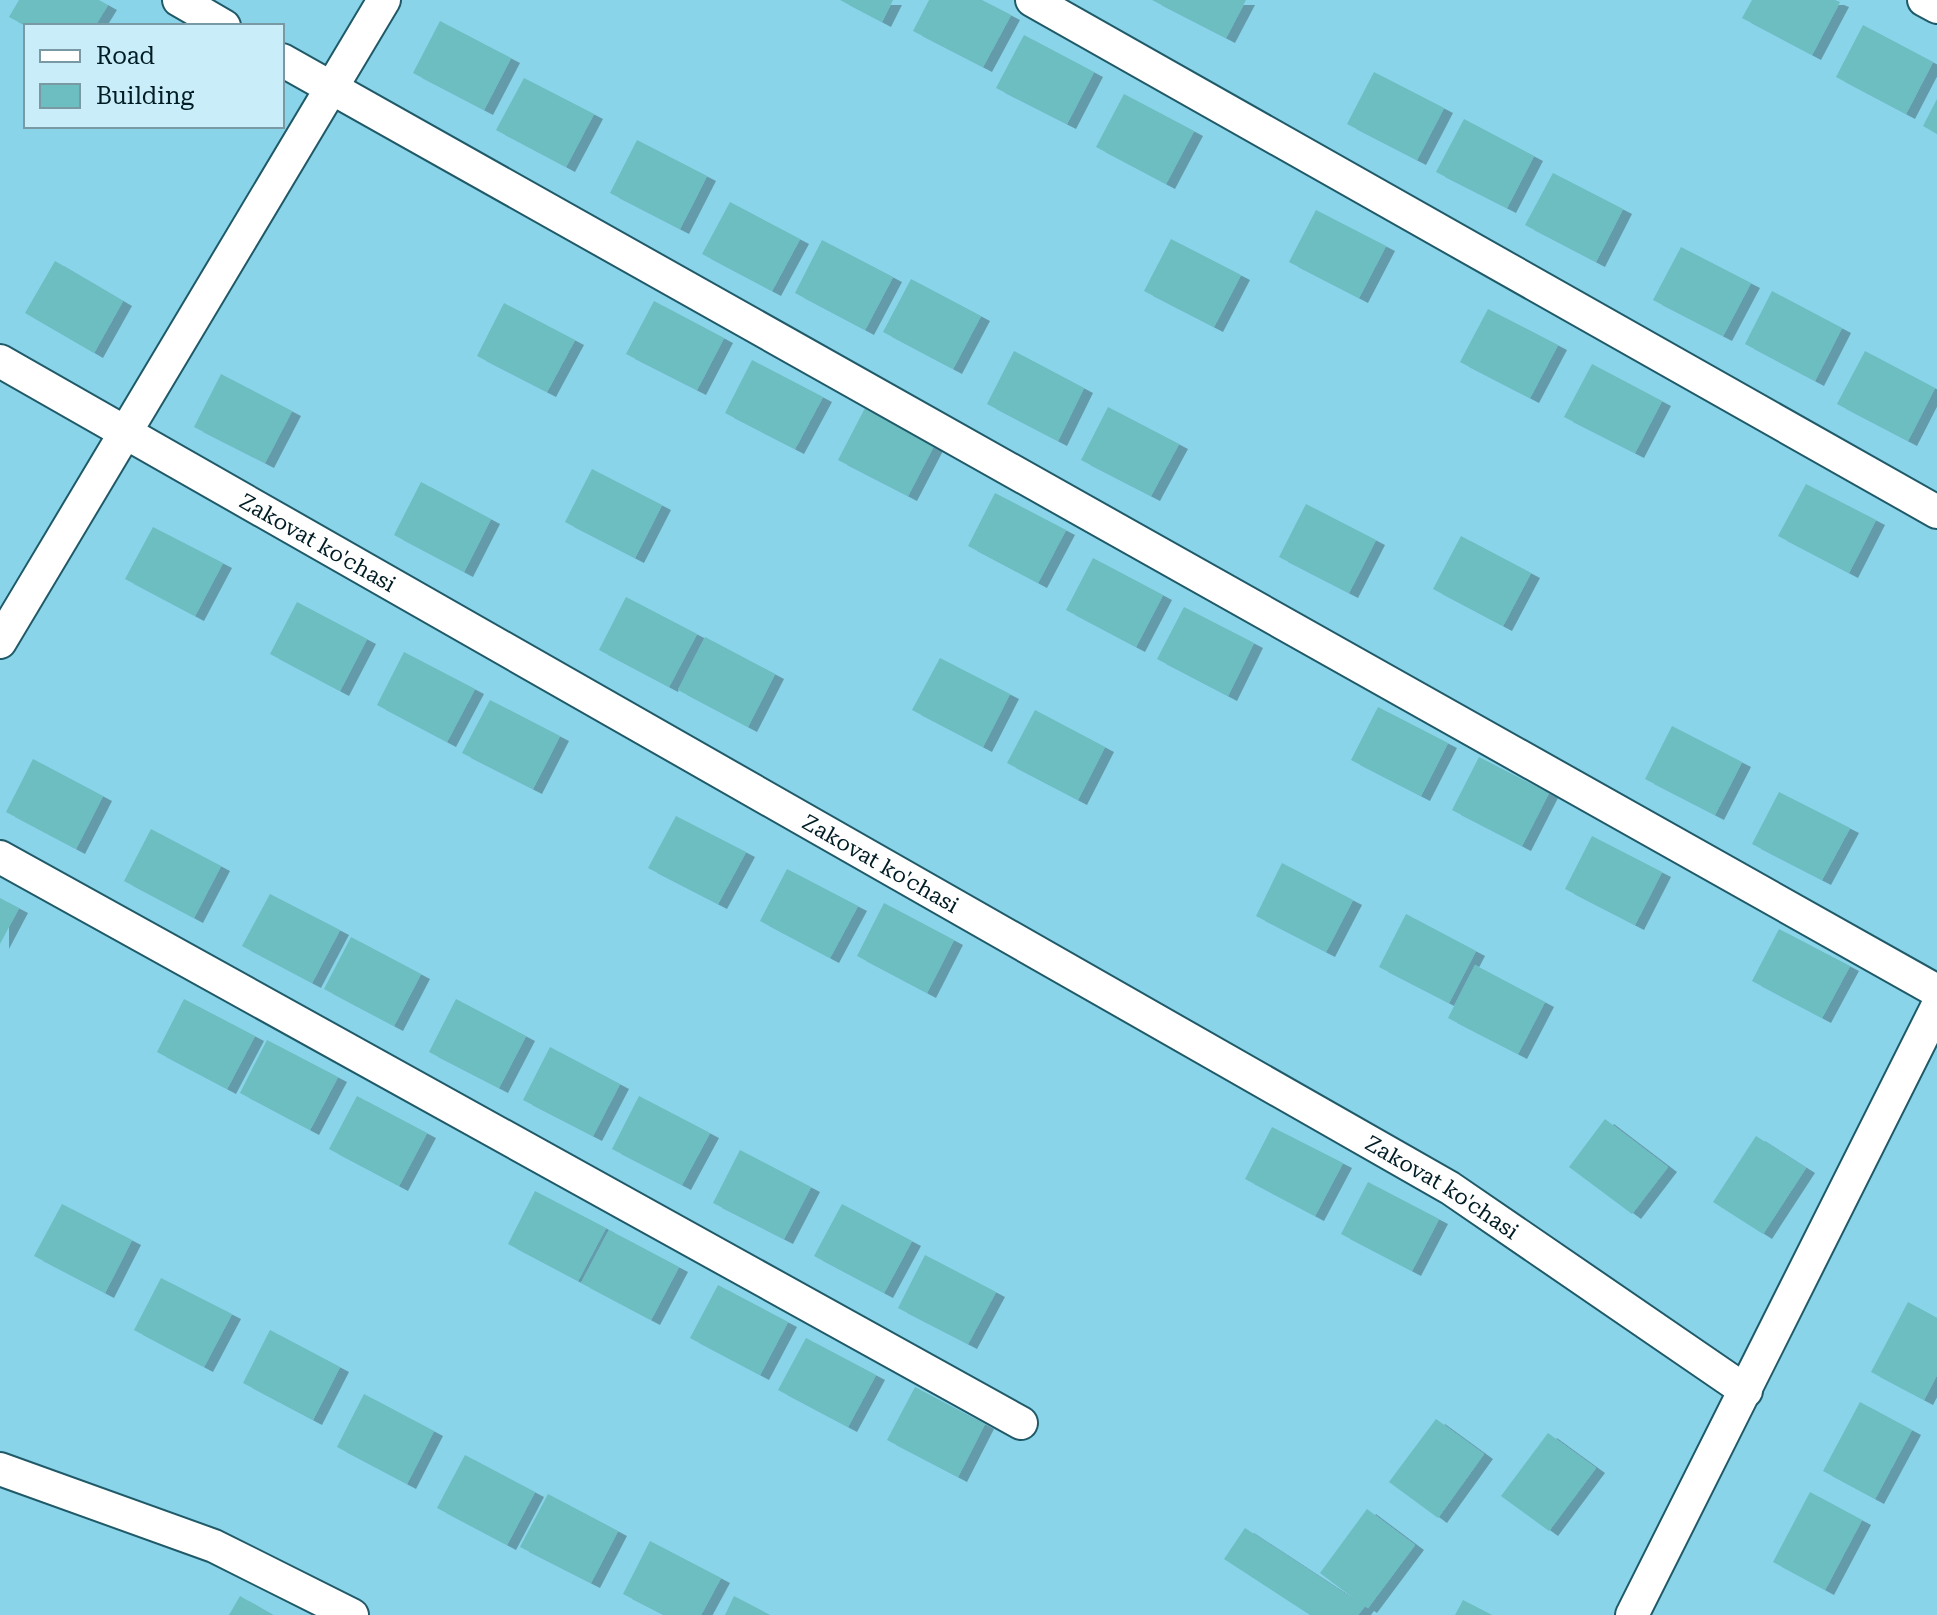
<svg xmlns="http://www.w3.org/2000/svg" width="1937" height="1615" font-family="'Roboto Serif',serif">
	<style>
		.building { fill: #6cbec0; filter: url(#shadow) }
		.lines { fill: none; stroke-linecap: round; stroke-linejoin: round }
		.minor-casing { stroke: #205a69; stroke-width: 36 }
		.minor { stroke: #fff; stroke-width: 32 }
		.labels { text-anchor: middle; stroke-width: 7; stroke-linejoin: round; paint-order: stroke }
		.street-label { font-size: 22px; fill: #001c24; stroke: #caeef9 }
	</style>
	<defs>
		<filter id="shadow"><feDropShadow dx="9" dy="5" stdDeviation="0" flood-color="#0004"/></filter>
	</defs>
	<rect width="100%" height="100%" fill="#89d4e9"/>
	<g class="building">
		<path d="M19,0H99L108,5L95,26H26L9,17Z"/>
		<path d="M840,0H893L882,22Z"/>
		<path d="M929,0H982L1011,15L983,67L913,31Z"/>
		<path d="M1152,0H1246L1226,38Z"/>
		<path d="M1752,0H1835L1840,2L1812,55L1742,18Z"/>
		<path d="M440,21L511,58L484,110L413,73Z"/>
		<path d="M1863,25L1933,62L1906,114L1836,77Z"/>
		<path d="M1024,35L1094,72L1067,124L996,88Z"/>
		<path d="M1374,72L1444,108L1417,160L1347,124Z"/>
		<path d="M524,78L594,114L566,167L496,130Z"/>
		<path d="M1124,94L1194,131L1166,184L1096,147Z"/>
		<path d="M1937,99V134L1923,126Z"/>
		<path d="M1464,119L1534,156L1507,208L1436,172Z"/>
		<path d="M637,140L707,176L680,229L610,193Z"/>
		<path d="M1553,173L1623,209L1596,262L1525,225Z"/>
		<path d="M730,202L800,239L772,291L702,254Z"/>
		<path d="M1316,210L1386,246L1359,298L1289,262Z"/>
		<path d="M1171,239L1241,275L1214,327L1144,291Z"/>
		<path d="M822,240L893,277L865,330L795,293Z"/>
		<path d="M1681,247L1751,283L1723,336L1653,300Z"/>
		<path d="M55,261L123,301L94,353L25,313Z"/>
		<path d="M911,279L981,316L953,369L883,332Z"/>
		<path d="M1772,291L1842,328L1815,381L1745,344Z"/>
		<path d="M654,301L724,338L697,390L626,354Z"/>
		<path d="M504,303L575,340L547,392L477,356Z"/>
		<path d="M1488,309L1558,345L1530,398L1460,362Z"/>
		<path d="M1014,351L1084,388L1058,441L987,404Z"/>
		<path d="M1865,351L1935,388L1908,441L1837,404Z"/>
		<path d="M752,360L823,397L795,449L725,413Z"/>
		<path d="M1592,364L1662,401L1635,453L1564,417Z"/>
		<path d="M221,374L292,411L265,463L194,427Z"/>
		<path d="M1108,407L1179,444L1151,496L1081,460Z"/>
		<path d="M865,408L935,444L908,496L838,460Z"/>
		<path d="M592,469L662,505L635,558L565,522Z"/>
		<path d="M421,482L491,519L464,572L394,535Z"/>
		<path d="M1806,484L1876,520L1849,573L1778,536Z"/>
		<path d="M995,493L1066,530L1038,583L968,546Z"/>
		<path d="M1306,504L1376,540L1349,593L1279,557Z"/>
		<path d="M153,527L223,563L195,616L125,579Z"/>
		<path d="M1461,536L1531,573L1503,626L1433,589Z"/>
		<path d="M1093,558L1163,595L1136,647L1066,610Z"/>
		<path d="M626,597L697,634L669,687L599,650Z"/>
		<path d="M297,602L367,639L340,691L270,654Z"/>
		<path d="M1184,607L1254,643L1228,696L1157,659Z"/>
		<path d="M705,637L775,674L748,727L678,690Z"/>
		<path d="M404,652L475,689L447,742L377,705Z"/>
		<path d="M940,658L1010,694L983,747L912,710Z"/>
		<path d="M490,700L560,736L533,789L462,753Z"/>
		<path d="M1378,707L1448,743L1421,796L1351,760Z"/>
		<path d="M1035,710L1105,747L1078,800L1007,763Z"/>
		<path d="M1672,726L1742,762L1715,815L1645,779Z"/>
		<path d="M1479,757L1549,793L1522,846L1452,810Z"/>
		<path d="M33,759L103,796L76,849L6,812Z"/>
		<path d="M1779,792L1850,828L1822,880L1752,844Z"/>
		<path d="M676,816L746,852L718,904L648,868Z"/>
		<path d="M151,829L221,866L194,918L124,881Z"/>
		<path d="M1592,836L1662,872L1635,925L1565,889Z"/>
		<path d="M1282,863L1353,900L1326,952L1256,916Z"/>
		<path d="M787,869L858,906L830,958L760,921Z"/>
		<path d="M270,894L340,930L312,983L242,946Z"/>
		<path d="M0,898L19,908L0,944Z"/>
		<path d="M884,903L954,940L927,993L857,956Z"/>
		<path d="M1406,914L1476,951L1449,1003L1379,967Z"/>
		<path d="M1779,929L1850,966L1822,1018L1752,981Z"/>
		<path d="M351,937L421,974L394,1026L324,989Z"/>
		<path d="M1475,965L1545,1002L1518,1054L1448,1018Z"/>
		<path d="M184,999L255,1036L227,1089L157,1052Z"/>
		<path d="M456,999L526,1036L499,1088L429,1052Z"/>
		<path d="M267,1040L338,1077L310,1130L240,1093Z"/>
		<path d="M550,1047L620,1084L593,1136L523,1100Z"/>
		<path d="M357,1096L427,1133L399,1186L329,1149Z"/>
		<path d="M639,1096L710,1133L682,1185L612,1149Z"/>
		<path d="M1605,1119L1668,1167L1632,1214L1569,1167Z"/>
		<path d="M1272,1127L1343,1163L1315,1216L1245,1179Z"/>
		<path d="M1756,1136L1806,1168L1763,1234L1713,1202Z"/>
		<path d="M740,1150L811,1187L784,1239L713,1203Z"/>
		<path d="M1368,1182L1439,1219L1412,1271L1341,1234Z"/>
		<path d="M535,1191L606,1228L578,1281L508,1244Z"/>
		<path d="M62,1204L132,1240L105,1293L34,1256Z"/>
		<path d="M842,1204L912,1241L884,1293L814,1256Z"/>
		<path d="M609,1230L679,1267L651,1320L581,1283Z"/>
		<path d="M925,1255L996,1292L968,1344L898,1308Z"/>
		<path d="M161,1278L232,1314L204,1367L134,1330Z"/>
		<path d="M718,1285L788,1322L760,1375L690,1338Z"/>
		<path d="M1908,1302L1937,1318V1375L1924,1400L1871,1372Z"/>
		<path d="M270,1330L340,1367L313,1420L243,1383Z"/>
		<path d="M806,1338L876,1375L848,1427L778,1390Z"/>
		<path d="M915,1387L985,1424L958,1477L887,1440Z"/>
		<path d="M364,1394L434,1431L407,1484L337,1447Z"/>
		<path d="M1860,1402L1912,1430L1875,1499L1823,1471Z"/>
		<path d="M1436,1419L1484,1454L1438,1518L1389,1482Z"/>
		<path d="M1548,1433L1596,1468L1549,1531L1501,1496Z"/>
		<path d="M465,1455L535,1492L507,1545L437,1508Z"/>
		<path d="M1810,1492L1862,1520L1825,1590L1773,1562Z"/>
		<path d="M548,1494L618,1531L591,1583L520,1547Z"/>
		<path d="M1367,1509L1415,1545L1368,1608L1365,1606L1358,1615H1310L1224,1559L1245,1528L1361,1604L1320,1573Z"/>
		<path d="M650,1541L721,1578L701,1615H664L623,1594Z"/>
		<path d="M240,1596L273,1615H229Z"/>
		<path d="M734,1596L770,1615H725Z"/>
		<path d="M1463,1600L1492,1615H1455Z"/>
	</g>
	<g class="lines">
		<g class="minor-casing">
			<g id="minor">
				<path d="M179,0L224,26"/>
				<path d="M1032,0L1937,512"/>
				<path d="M1924,0L1937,7"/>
				<path d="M282,60L1937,991"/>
				<path id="s1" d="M0,361L1450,1188L1746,1391"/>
				<path d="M0,642L384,0"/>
				<path d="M0,857L1021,1423"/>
				<path d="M0,1469L214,1546L352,1615"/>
				<path d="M1632,1615L1937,1007"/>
			</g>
		</g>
		<use href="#minor" class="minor"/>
	</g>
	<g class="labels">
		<g class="street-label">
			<text dy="8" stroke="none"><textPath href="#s1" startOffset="366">Zakovat ko'chasi</textPath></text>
			<text dy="8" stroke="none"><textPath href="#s1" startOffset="1014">Zakovat ko'chasi</textPath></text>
			<text dy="8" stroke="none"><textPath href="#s1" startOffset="1662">Zakovat ko'chasi</textPath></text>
		</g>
	</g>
	<rect x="24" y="24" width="260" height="104" fill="#caeef9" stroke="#799aa4" stroke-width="2"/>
	<rect x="40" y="50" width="40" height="12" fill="#ffffff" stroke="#799aa4" stroke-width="2"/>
	<text x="96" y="64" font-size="24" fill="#001c24">Road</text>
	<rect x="40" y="84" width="40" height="24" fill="#6cbec0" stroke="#799aa4" stroke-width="2"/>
	<text x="96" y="104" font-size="24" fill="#001c24">Building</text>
</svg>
